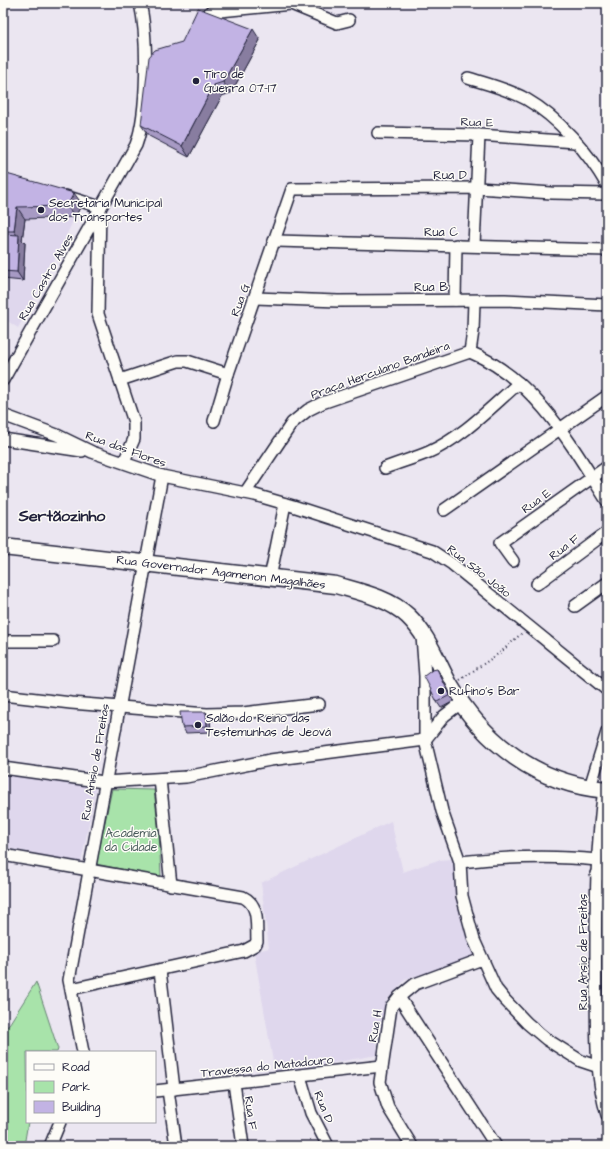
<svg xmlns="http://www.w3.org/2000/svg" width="610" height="1149" font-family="'Architects Daughter',sans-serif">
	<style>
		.built { fill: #dfd7ed }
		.green { fill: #a8e3aa; stroke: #658272 }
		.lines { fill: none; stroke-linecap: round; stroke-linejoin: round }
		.street-casing { stroke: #22223b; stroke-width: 14 }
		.secondary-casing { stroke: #22223b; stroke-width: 19 }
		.path { stroke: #22223b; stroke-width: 2; stroke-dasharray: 1 3; stroke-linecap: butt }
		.street { stroke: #fdfcf7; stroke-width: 11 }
		.secondary { stroke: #fdfcf7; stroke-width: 16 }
		.wall { fill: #a79ac4; stroke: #22223b }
		.shaded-wall { fill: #887da0; stroke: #22223b }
		.building { fill: #c2b3e4; stroke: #22223b }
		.poi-dot { fill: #22223b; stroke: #fdfcf7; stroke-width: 1.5 }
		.labels { text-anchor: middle; stroke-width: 3; stroke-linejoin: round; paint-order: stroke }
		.poi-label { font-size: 12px; fill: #22223b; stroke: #fdfcf7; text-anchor: start }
		.street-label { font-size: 12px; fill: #22223b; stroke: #fdfcf7 }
		.park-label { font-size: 12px; fill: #4a5c5c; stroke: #fdfcf7 }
		.district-label { font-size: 16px; font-weight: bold; fill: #22223b; stroke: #fdfcf7 }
	</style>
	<rect width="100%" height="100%" fill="#ebe6f1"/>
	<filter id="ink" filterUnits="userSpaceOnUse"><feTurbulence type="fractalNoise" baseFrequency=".025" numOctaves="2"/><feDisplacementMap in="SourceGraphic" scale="8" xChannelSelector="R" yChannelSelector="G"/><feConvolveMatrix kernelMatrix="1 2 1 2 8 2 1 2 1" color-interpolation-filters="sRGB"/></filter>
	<g filter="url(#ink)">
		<g class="built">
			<path d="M75,217L51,267L18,328L3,318V241L25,219Z"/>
			<path d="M3,772L96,788L81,863L3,847Z"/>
			<path d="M391,821L403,872L438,860L453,859L463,926L474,956L460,962L406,979L386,1001L378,1033L377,1055L275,1073L254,952L269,948L261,883Z"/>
		</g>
		<g class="green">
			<path d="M112,789L154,790L159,833L161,877L96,864Z"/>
			<path d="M36,982L58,1049L57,1052H27L28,1122L24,1146H3V1029L8,1026Z"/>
		</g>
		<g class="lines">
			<g class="street-casing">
				<g id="street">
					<path d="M199,22L210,12L291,4L337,23L349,20"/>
					<path d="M468,78C488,84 508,89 526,99C559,118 588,152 607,185"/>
					<path d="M378,133L479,135L575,142"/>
					<path d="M65,196L100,207L98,314L134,422V439L124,462"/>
					<path d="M276,241L607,250"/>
					<path d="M474,245L479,135"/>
					<path d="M255,298L338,301L505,300L607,305"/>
					<path d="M455,300L456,245"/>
					<path d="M470,352C535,379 571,444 607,501"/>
					<path d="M470,352L473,331L474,301"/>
					<path d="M3,380L136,145C148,112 148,38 140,3"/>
					<path d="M120,380L178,361H187L228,374"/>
					<path d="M3,415L57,435L92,452L162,476L255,495L293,506L432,551L452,564L607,690"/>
					<path d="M214,421L228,374L292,189L478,188L552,193L607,194"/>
					<path d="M3,439L82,451"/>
					<path d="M385,468C400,462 415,458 429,452C463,437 491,407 519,383"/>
					<path d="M245,493L292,423L308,410L322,403L470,352"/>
					<path d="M444,510L607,396"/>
					<path d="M513,561L500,543L607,467"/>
					<path d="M270,578L285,504"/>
					<path d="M537,584L607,532"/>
					<path d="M575,606L607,583"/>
					<path d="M422,636L425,676V740L442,811L460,862L462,896L474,940L496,989L505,1000L527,1023L546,1039L565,1051L581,1061L599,1067"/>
					<path d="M3,641H53"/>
					<path d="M3,695L71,703L207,714L243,713L319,704"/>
					<path d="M3,768L104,782L186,777L270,760L425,740L444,716L461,703"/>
					<path d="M160,779L171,885"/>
					<path d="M590,787L607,732"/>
					<path d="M604,789C595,854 596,918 596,983C597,1026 594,1073 607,1115"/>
					<path d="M3,855L243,897C260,905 256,925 257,941L255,945L244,951L71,989"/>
					<path d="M460,862C505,857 551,855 597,860"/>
					<path d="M596,874L607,875"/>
					<path d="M160,970L174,1089"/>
					<path d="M399,997L496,1146"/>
					<path d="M83,1052L69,980L162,476"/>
					<path d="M300,1076L311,1113L328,1146"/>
					<path d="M234,1083L243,1146"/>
					<path d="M168,1090L176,1146"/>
					<path d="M155,1091L382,1066"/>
					<path d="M50,1146L60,1122"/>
					<path d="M412,1146L388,1107L380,1082L391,1007L399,997L415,984L482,959"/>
				</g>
			</g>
			<g class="secondary-casing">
				<path id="secondary" d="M3,547L336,585C360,592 389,598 408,616C427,634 437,662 449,684C484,743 537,784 607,790"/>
			</g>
			<path class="path" d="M460,680L501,652L522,633"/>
			<use href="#street" class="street"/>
			<use href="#secondary" class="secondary"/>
		</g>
		<g class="wall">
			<path d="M260,40L231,93L222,96L189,157L149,136L141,125Z"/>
			<path d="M3,173L82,204L75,217L25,219L22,240L25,243L23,281L3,279Z"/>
			<path d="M441,675L454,701L441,708L437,702Z"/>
			<path d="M206,712L210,718L211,732L186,733L182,727Z"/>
		</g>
		<g class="shaded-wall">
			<path d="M253,29L260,40L231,93L223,82Z"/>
			<path d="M214,85L222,96L189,157L182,146Z"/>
			<path d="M74,193L82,204L75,217L67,206Z"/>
			<path d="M17,207L25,219L22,240L25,243L23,281L17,272L19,238L14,231Z"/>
			<path d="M437,669L441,675L454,701L450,695Z"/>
			<path d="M206,712L210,718L211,732L207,726Z"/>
		</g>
		<g class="building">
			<path d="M198,8L253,29L223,82L214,85L182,146L141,125L149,57L155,50L182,42Z"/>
			<path d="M3,173L74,193L67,206L17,207L14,231H3Z"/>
			<path d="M3,234L19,235L17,272L3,271Z"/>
			<path d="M437,669L450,695L437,702L424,676L432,670Z"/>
			<path d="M180,712H206L207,726L182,727Z"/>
		</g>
	</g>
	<g class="poi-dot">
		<circle cx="196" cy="81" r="4"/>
		<circle cx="41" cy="210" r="4"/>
		<circle cx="441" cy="691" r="4"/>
		<circle cx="198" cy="725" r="4"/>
	</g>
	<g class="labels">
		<g class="poi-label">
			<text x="204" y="78">Tiro de<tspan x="204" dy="14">Guerra 07-17</tspan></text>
			<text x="49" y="207">Secretaria Municipal<tspan x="49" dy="14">dos Transportes</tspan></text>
			<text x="449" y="695">Rufino's Bar</text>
			<text x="206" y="722">Salão do Reino das<tspan x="206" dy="14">Testemunhas de Jeová</tspan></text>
		</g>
		<g class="street-label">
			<text transform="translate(477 122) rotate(2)" y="4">Rua E</text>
			<text x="450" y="179">Rua D</text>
			<text x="441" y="236">Rua C</text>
			<text transform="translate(46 277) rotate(-60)" y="4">Rua Castro Alves</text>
			<text x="431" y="291">Rua B</text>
			<text transform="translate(240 300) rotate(-70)" y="4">Rua G</text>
			<text transform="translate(380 370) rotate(-20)" y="4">Praça Herculano Bandeira</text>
			<text transform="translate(126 449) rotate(20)" y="4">Rua das Flores</text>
			<text transform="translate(536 501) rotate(-36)" y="4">Rua E</text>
			<text transform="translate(564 547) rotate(-37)" y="4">Rua F</text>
			<text transform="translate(479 571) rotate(38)" y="4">Rua São João</text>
			<text transform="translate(221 572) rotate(7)" y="4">Rua Governador Agamenon Magalhães</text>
			<text transform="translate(95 762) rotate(-80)" y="4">Rua Anisio de Freitas</text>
			<text transform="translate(583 952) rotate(-90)" y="4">Rua Ansio de Freitas</text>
			<text transform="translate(375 1026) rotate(-80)" y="4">Rua H</text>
			<text transform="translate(267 1066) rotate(-6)" y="4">Travessa do Matadouro</text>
			<text transform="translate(324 1107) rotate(68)" y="4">Rua D</text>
			<text transform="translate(251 1113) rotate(82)" y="4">Rua F</text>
		</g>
		<g class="park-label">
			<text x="131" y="837">Academia<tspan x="131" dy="14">da Cidade</tspan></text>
		</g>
		<g class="district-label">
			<text x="62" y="521">Sertãozinho</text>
		</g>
	</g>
	<rect width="610" height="1149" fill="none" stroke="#fdfcf7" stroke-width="16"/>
	<rect x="8" y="8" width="594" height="1133" fill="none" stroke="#22223b" stroke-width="1.5" filter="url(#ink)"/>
	<rect x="26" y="1051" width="130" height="72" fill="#fdfcf7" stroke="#a5a5ac"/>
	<rect x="34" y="1064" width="20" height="6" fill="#fdfcf7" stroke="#a5a5ac"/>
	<text x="62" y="1071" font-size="12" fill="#22223b">Road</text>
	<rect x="34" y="1081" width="20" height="12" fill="#a8e3aa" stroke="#a5a5ac"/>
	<text x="62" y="1091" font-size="12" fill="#22223b">Park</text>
	<rect x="34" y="1101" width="20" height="12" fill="#c2b3e4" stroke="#a5a5ac"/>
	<text x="62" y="1111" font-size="12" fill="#22223b">Building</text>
</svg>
